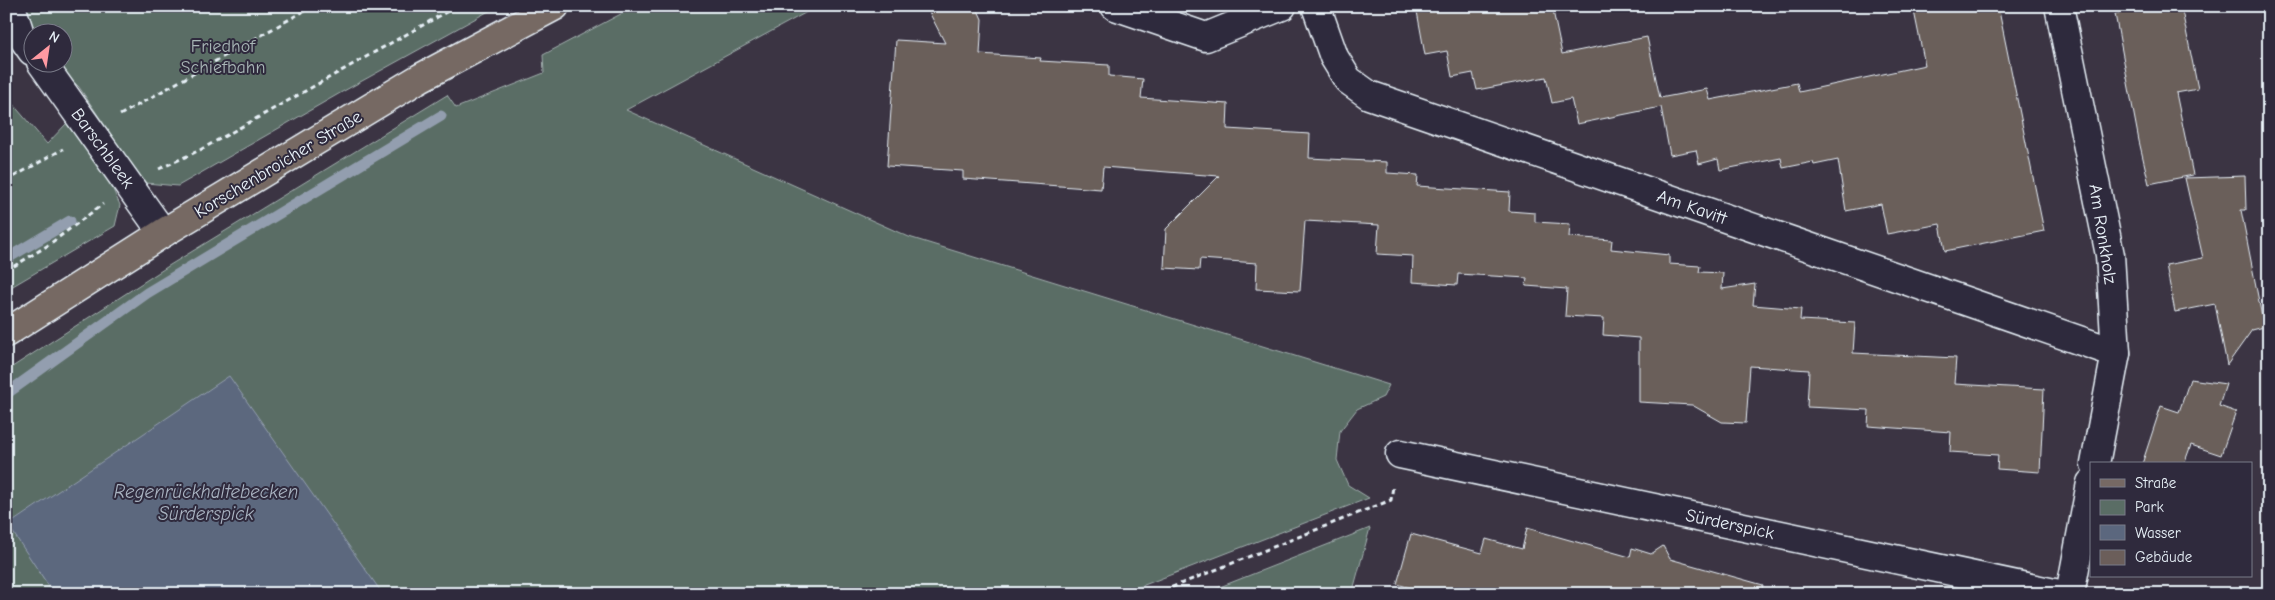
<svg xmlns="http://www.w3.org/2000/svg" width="2275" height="600" font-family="'Comic Neue',sans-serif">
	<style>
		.green { fill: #5a6d65; stroke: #a1afae }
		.water { fill: #5b677e; stroke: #939eaf }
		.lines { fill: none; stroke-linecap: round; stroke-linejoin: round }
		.stream { stroke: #939eaf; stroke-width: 11 }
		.building { fill: #6b5e5a; stroke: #e8f1f8 }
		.minor-casing { stroke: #e8f1f8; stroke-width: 31 }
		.major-casing { stroke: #e8f1f8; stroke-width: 31 }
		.path { stroke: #e8f1f8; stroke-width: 3; stroke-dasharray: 5 4; stroke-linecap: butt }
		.minor { stroke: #2f2a3d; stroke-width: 28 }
		.major { stroke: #766964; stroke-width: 28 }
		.labels { text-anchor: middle; stroke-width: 4; stroke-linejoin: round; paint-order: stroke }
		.park-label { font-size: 18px; fill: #a8b6b6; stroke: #2f2a3d }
		.street-label { font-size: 18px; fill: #e8f1f8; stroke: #2f2a3d }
		.water-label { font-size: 19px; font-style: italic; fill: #a9b3c1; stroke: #2f2a3d }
	</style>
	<rect width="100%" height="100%" fill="#3b3443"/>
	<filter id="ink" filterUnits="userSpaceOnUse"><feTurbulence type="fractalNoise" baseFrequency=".02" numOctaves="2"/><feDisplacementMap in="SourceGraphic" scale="10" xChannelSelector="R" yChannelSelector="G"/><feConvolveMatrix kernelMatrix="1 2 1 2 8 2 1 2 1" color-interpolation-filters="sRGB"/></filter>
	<g filter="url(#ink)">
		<g class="green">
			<path d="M23,6H498L342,92L178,186L146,183L134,169L79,87L55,63L62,62V32H34Z"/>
			<path d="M636,6H818L626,110L909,237L1389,385L1383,397L1357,409L1340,431L1337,460L1348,485L1369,498L1121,594H381L9,525L54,594H6V371L170,265L447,95L456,108L544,73L543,55Z"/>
			<path d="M6,96L47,144L67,123L110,183L120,205L115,226L6,290Z"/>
			<path d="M1370,528L1352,594H1202Z"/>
		</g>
		<path class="water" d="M229,376L382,593L54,594L8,525Z"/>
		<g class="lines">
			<g class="stream">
				<path d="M6,259L70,221"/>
				<path d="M6,394L147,293L441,116"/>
			</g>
		</g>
		<g class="building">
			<path d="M926,6H976L982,19L980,54L1041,58L1040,61L1109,65V76L1143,79L1141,98L1228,104L1227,129L1310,134L1309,158L1387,162V173L1418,175L1417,186L1510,192L1509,211L1535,213V222L1570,224L1569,237L1612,240L1611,249L1669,255V264L1700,266L1699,272L1723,273L1722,289L1755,284L1753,305L1801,309L1800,320L1855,323L1853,353L1956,358L1954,384L2044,389L2040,472L1997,469L1998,455L1950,452L1951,432L1868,426L1869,410L1807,407L1809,370L1750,366L1746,423L1722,422L1692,405L1639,402V338L1603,335L1604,318L1565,316L1567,289L1526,286L1527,278L1458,274L1457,285L1412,282L1413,256L1377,254L1379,225L1305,221L1300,291L1256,289L1257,263L1200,259L1199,270L1164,268L1166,229L1219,176L1103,167L1101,189L963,179V171L887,166L896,40L945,43Z"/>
			<path d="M1416,6H1552L1562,54L1647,37L1660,98L1707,89L1710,100L1797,83L1799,92L1925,65L1913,6H1998L2044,231L1945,251L1940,224L1887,234L1881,204L1846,211L1838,160L1814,165L1813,162L1783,168L1781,158L1720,170L1718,159L1699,164L1696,150L1670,155L1661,107L1577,124L1571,99L1552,103L1546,77L1477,90L1473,73L1452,77L1447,51L1425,55Z"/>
			<path d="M2118,6H2181L2198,89L2176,93L2193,175L2149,184L2139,141L2115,14H2119Z"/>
			<path d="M2245,176L2246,210H2241L2264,327L2252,330L2227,365L2215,304L2175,312L2166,265L2203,258L2185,178Z"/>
			<path d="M2190,379L2226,384L2219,406L2236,412L2221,455L2191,445L2184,464H2142L2161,406L2179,412Z"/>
			<path d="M1527,528L1630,557L1632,548L1651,554L1663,546L1670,559L1763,585L1761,594H1431L1397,584L1411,534L1482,553L1486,539L1522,549Z"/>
		</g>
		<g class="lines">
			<g class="minor-casing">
				<g id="minor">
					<path d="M11,6L20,34L32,51"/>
					<path d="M1115,6L1206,37L1282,6"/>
					<path d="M1316,6L1334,57L1348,80L1369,95L2116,353"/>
					<path d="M2059,6L2110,255L2116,353L2095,464"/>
					<path d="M41,62L163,233"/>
					<path d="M1400,454L2059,594"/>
					<path d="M2070,594L2091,483"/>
				</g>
			</g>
			<g class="major-casing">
				<path id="major" d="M6,333L163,233L420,78L555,6"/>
			</g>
			<g class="path">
				<path d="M120,115L313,6"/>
				<path d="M159,169L200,150L457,6"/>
				<path d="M6,181L63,149"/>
				<path d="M6,271L47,246L103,204"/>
				<path d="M1155,594L1391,500L1393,486"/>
			</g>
			<use href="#minor" class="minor"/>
			<use href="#major" class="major"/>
		</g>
	</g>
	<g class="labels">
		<g class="park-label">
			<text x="223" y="52">Friedhof<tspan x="223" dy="21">Schiefbahn</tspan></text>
		</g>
		<g class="street-label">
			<text transform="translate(103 148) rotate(54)" y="6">Barschbleek</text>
			<text transform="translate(278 164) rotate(-31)" y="6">Korschenbroicher Straße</text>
			<text transform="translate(1692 207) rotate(19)" y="6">Am Kavitt</text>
			<text transform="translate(2103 234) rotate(81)" y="6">Am Ronkholz</text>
			<text transform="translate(1730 524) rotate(12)" y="6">Sürderspick</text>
		</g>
		<g class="water-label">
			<text x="206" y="498">Regenrückhaltebecken<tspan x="206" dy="22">Sürderspick</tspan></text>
		</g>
	</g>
	<rect width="2275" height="600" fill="none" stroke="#2f2a3d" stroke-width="25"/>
	<rect x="12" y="12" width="2250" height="575" fill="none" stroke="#e8f1f8" stroke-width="2" filter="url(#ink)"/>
	<rect x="2090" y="462" width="162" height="115" fill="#2f2a3d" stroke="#797a88"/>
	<rect x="2100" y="479" width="25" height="8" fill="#766964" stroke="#797a88"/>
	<text x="2135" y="488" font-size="15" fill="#e8f1f8">Straße</text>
	<rect x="2100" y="500" width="25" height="15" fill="#5a6d65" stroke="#797a88"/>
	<text x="2135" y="512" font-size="15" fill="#e8f1f8">Park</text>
	<rect x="2100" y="525" width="25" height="15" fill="#5b677e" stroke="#797a88"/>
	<text x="2135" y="538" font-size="15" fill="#e8f1f8">Wasser</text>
	<rect x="2100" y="550" width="25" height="15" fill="#6b5e5a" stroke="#797a88"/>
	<text x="2135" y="562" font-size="15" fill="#e8f1f8">Gebäude</text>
	<g transform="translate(48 48) rotate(30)"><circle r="24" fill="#2f2a3d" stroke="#797a88"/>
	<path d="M0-4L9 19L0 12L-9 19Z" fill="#ff9aa2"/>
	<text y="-8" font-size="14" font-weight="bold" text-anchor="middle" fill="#e8f1f8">N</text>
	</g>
</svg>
